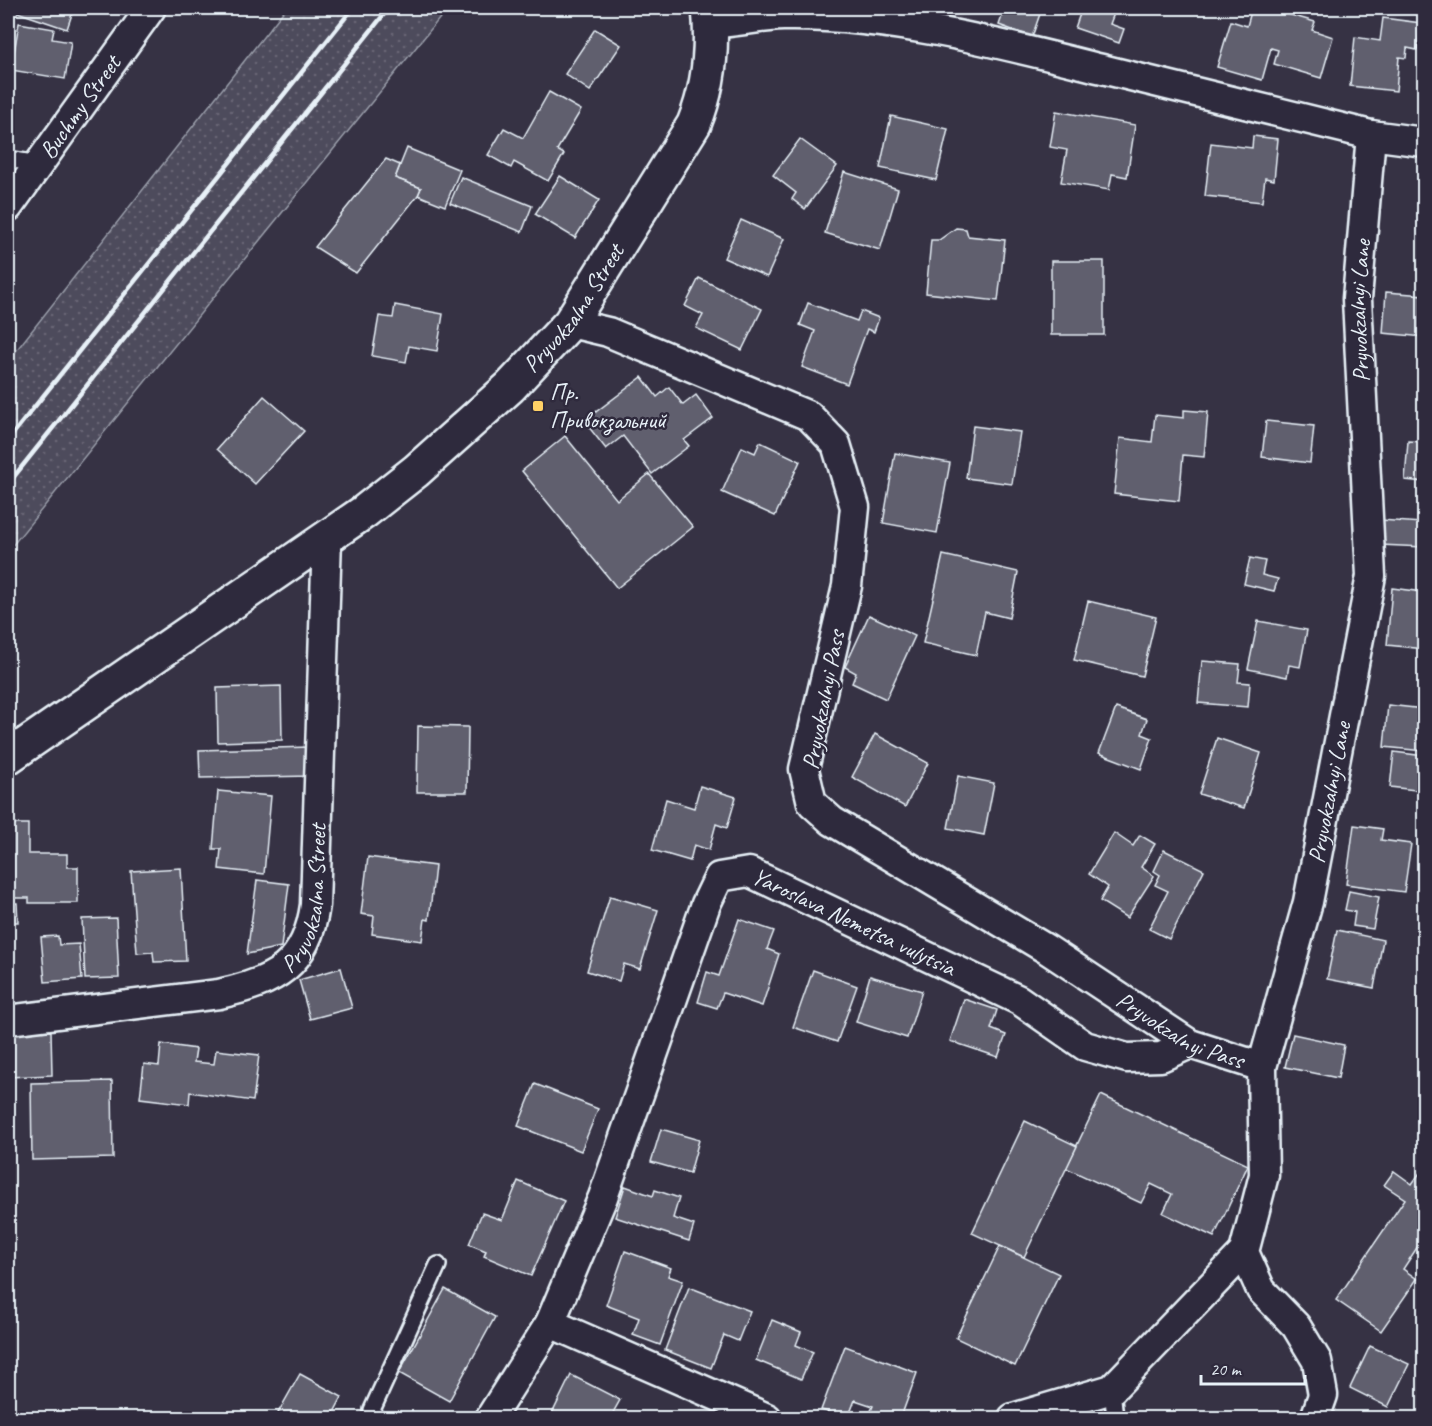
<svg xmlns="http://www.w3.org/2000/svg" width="1432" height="1426" font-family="Caveat,sans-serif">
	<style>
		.grass { fill: url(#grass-dots); stroke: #9a9eaa; stroke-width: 1.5 }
		.building { fill: #605e6e; stroke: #e8f1f8; stroke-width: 1.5 }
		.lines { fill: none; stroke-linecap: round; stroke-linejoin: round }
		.lane-casing { stroke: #e8f1f8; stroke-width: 20 }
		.street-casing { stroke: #e8f1f8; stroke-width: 33 }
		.secondary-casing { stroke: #e8f1f8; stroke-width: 38 }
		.lane { stroke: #2f2a3d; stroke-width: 15 }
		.street { stroke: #2f2a3d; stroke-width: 28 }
		.secondary { stroke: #2f2a3d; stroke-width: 33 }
		.rail { stroke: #e8f1f8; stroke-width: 4.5 }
		.poi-dot { fill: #ffd166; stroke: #2f2a3d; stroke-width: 2 }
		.labels { text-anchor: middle; stroke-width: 5; stroke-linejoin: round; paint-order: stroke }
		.street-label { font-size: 24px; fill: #e8f1f8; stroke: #2f2a3d }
		.poi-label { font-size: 24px; fill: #e8f1f8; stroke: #2f2a3d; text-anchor: start }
	</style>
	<defs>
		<pattern id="grass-dots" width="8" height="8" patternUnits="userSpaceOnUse" patternTransform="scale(1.5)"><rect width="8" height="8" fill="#4d4b5c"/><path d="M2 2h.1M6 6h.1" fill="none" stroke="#676574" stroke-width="1.8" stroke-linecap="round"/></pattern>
	</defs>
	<rect width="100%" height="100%" fill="#363244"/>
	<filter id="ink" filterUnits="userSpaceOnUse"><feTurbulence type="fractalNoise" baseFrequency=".0167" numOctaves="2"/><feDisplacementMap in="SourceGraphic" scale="12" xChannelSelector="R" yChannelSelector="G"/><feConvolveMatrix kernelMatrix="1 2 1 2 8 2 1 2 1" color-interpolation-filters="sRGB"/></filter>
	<g filter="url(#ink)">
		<path class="grass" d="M286,8H448L8,551V361Z"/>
		<g class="building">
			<path d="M15,8H74L67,29L14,11Z"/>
			<path d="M1005,8H1042L1032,37L999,25Z"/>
			<path d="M1082,8H1116L1110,24L1124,29L1119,43L1075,28Z"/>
			<path d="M1252,8H1267L1315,22L1312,30L1333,37L1321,78L1274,64L1278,50L1271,48L1262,80L1217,67L1231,21L1247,26Z"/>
			<path d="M1383,18L1421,23L1417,50L1407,48L1406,58L1399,57L1396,91L1350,86L1355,37L1380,41Z"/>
			<path d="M19,23L54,29L52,39L71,42L65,79L11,70Z"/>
			<path d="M595,29L621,45L590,91L565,74Z"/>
			<path d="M549,92L581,110L557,150L564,154L548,181L514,162L511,168L488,155L504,128L523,138Z"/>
			<path d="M1056,111L1135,125L1127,177L1112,174L1109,190L1061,182L1067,150L1050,147Z"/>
			<path d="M891,116L948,129L936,180L880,168Z"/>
			<path d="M1253,136L1278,139L1274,180L1265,178L1262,202L1205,196L1211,143L1252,148Z"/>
			<path d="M800,139L837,166L805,209L792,199L796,193L773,175Z"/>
			<path d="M407,148L460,170L445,206L418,195L421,188L395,178Z"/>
			<path d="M386,159L400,165L395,178L421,188L418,195L356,273L315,247Z"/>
			<path d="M844,172L898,189L880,250L825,233Z"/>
			<path d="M560,176L599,200L575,238L535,214Z"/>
			<path d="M461,177L532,206L522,232L450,203Z"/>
			<path d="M741,220L784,239L767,277L724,258Z"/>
			<path d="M956,228L966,229L968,236L1005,240L998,301L926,293L931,240H939Z"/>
			<rect x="1051" y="261" width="53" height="74"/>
			<path d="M699,278L762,309L742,350L696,328L703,315L685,306Z"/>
			<path d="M1386,292L1424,295V337L1383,333Z"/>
			<path d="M808,303L857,321L861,311L879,318L874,332L867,329L847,384L802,367L815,331L800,325Z"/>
			<path d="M395,305L443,314L437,351L409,346L406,362L372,356L379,316L393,318Z"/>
			<path d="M642,377L657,397L669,387L683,405L696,395L713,418L684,440L689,446L652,474L623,436L606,449L584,421Z"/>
			<path d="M264,396L304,431L255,484L217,449Z"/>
			<path d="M1184,410L1208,412L1204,457L1183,455L1179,501L1114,494L1120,438L1152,442L1155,415L1184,418Z"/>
			<path d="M1266,421L1314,426L1310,463L1262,457Z"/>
			<path d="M973,426L1020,432L1012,484L966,478Z"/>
			<path d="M565,436L617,500L649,474L693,527L617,588L522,471Z"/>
			<path d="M1408,441L1424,442V482L1405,480Z"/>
			<path d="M760,442L800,461L775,516L722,492L742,447L755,453Z"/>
			<path d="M895,453L950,463L937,533L883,523Z"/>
			<path d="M1423,508H1424V547L1380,545L1381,520L1421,523Z"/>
			<path d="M943,555L1018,572L1009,618L985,612L976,655L923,643Z"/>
			<path d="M1250,558L1265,561L1262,575L1278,579L1274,591L1244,584Z"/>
			<path d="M1392,588L1424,592V649L1387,645Z"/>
			<path d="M1088,601L1156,617L1142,676L1074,660Z"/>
			<path d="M869,615L915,636L886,699L852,683L856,673L845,667Z"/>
			<path d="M1258,621L1307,630L1300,667L1289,665L1287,677L1248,669Z"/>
			<path d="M1202,661L1240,664L1238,682L1250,683L1248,707L1198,703Z"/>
			<path d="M281,686L282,740L218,742L217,688Z"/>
			<path d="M1388,705L1424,709V751L1384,747Z"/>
			<path d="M1116,708L1147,719L1142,734L1152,738L1141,769L1099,753Z"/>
			<path d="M418,726L468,727L467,792H417Z"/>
			<path d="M875,734L928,763L905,807L852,777Z"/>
			<path d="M1217,738L1261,753L1244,808L1199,794Z"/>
			<path d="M310,747L311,776L200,778L199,750Z"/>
			<path d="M1394,752L1424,756V791L1390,787Z"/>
			<path d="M958,776L994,783L984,835L948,828Z"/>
			<path d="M700,786L736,797L727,828L716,824L709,850L694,845L690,861L652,850L666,799L694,808Z"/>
			<path d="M218,791L271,796L264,874L219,869L221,849H213Z"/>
			<path d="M8,824H28V854H67V867H78V903H29V898H8Z"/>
			<path d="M1354,825L1383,829L1381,840L1411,844L1404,892L1346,884Z"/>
			<path d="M1114,833L1133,846L1140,835L1155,844L1141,867L1154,876L1127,918L1100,901L1108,887L1089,874Z"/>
			<path d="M1164,850L1204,870L1169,939L1149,929L1168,891L1155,885L1160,875L1154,871Z"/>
			<path d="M368,857L435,866L429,920L425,919L422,941L372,934L374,916L361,914Z"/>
			<path d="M181,868L186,961L154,962L153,952L137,953L131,871Z"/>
			<path d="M257,880L289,884L281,947L247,954Z"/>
			<path d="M1349,891L1379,897L1373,929L1353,926L1355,912L1345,910Z"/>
			<path d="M610,896L658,910L640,969L624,964L619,981L587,971Z"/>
			<path d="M8,903H17L18,922H8Z"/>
			<path d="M116,918L119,978L85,979L82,919Z"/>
			<path d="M739,919L774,931L767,949L779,954L762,1006L723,993L717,1008L698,1002L707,972L719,976Z"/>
			<path d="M1337,930L1383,940L1374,988L1327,979Z"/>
			<path d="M58,936L59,945L79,944L82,979L45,982L41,937Z"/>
			<path d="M341,968L352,1008L310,1019L299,980Z"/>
			<path d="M813,970L857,986L837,1042L793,1027Z"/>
			<path d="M870,976L922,991L907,1038L856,1022Z"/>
			<path d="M964,999L997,1010L991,1029L1006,1035L998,1057L950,1041Z"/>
			<path d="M51,1031L52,1075L8,1077V1033Z"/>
			<path d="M1293,1034L1344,1045L1338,1078L1285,1067Z"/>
			<path d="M161,1044L196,1049L194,1062L214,1064L216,1050L259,1055L253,1101L190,1092L189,1104L140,1098L144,1064L159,1066Z"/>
			<path d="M112,1081L113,1158L32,1160L31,1083Z"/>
			<path d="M535,1084L598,1109L581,1151L518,1126Z"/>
			<path d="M1101,1095L1248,1165L1214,1237L1163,1213L1172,1194L1151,1184L1141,1203L1066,1168Z"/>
			<path d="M1025,1121L1077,1146L1024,1257L972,1233Z"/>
			<path d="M661,1129L699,1140L690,1173L651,1162Z"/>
			<path d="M1424,1167V1237L1403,1269L1417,1279L1381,1331L1336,1300L1405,1199L1384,1185L1394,1171L1412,1184Z"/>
			<path d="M518,1181L564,1201L531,1276L484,1256L486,1251L469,1244L482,1213L502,1220Z"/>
			<path d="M625,1186L653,1196L655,1190L679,1198L673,1218L694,1225L689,1241L615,1217Z"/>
			<path d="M1000,1246L1059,1274L1015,1366L956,1338Z"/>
			<path d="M625,1251L671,1268L668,1276L683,1281L660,1345L633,1335L639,1318L606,1305Z"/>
			<path d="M689,1287L750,1311L738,1341L724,1335L711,1368L665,1350Z"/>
			<path d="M445,1289L495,1317L449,1401L399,1373Z"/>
			<path d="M772,1320L801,1332L796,1345L813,1352L801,1379L756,1360Z"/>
			<path d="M845,1346L917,1373L901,1417L897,1416L896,1418H868L873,1406L855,1400L848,1418L821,1410Z"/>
			<path d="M1370,1346L1409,1364L1388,1407L1350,1388Z"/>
			<path d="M300,1374L342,1397L331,1418H287L278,1413Z"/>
			<path d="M571,1375L620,1400L610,1418H550Z"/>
		</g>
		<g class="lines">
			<g class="lane-casing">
				<g id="lane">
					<path d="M8,159L39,164"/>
					<path d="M1112,1389L1115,1418"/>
					<path d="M372,1418V1410L438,1265"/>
				</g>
			</g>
			<g class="street-casing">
				<g id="street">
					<path d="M711,24C735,22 759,17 783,16C891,14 1006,45 1110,71C1197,92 1284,114 1371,135L1424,142"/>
					<path id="s1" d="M8,207L151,8"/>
					<path id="s2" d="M570,323L608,332L809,416L836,444L855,507L847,586L804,769L812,803L832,821L1048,950L1190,1044L1262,1067"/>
					<path id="s3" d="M8,1020L219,994C275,982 307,965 315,905L327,538"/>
					<path d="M550,1323L767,1418"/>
					<path id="s4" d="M490,1418L550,1323L603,1197L706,904L719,877L749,872L1019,1000L1085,1046L1127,1058L1161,1057L1190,1044"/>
					<path d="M1013,1418L1112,1389L1244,1252"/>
					<path id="s5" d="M1315,1418L1323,1395L1317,1361L1296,1326L1261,1290L1244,1252L1264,1175L1262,1067L1308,902L1371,576L1357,299L1371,135"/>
				</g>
			</g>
			<g class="secondary-casing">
				<g id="secondary">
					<path id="s6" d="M8,757L364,512L416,471L510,387L570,323L694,124C709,87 713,47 709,8"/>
				</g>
			</g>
			<use href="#lane" class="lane"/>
			<use href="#street" class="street"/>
			<use href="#secondary" class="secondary"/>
			<g class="rail">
				<path d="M8,440L353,8"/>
				<path d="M8,484L389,8"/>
			</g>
		</g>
	</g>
	<rect class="poi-dot" x="532" y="400" width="12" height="12" rx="3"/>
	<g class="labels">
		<g class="street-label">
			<text dy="8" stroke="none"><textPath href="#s1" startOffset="123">Buchmy Street</textPath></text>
			<text dy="8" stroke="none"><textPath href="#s6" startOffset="726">Pryvokzalna Street</textPath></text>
			<text dy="8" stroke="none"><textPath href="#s5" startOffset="1148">Pryvokzalnyi Lane</textPath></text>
			<text transform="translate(823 700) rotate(-79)" y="8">Pryvokzalnyi Pass</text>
			<text dy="8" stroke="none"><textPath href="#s5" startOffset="662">Pryvokzalnyi Lane</textPath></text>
			<text dy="8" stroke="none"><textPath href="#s3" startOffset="360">Pryvokzalna Street</textPath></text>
			<text dy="8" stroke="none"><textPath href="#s4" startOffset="736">Yaroslava Nemetsa vulytsia</textPath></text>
			<text dy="8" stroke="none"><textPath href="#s2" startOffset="1098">Pryvokzalnyi Pass</textPath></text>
		</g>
		<g class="poi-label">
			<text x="550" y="400">Пр.<tspan x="550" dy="28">Привокзальний</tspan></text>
		</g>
	</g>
	<rect width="1432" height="1426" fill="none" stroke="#2f2a3d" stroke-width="30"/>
	<rect x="15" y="15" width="1402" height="1396" fill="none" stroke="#e8f1f8" stroke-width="2" filter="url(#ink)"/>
	<path d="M1201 1375v9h104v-9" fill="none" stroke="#e8f1f8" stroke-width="3"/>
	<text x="1210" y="1375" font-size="18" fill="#e8f1f8" stroke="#2f2a3d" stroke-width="4.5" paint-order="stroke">20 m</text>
</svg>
